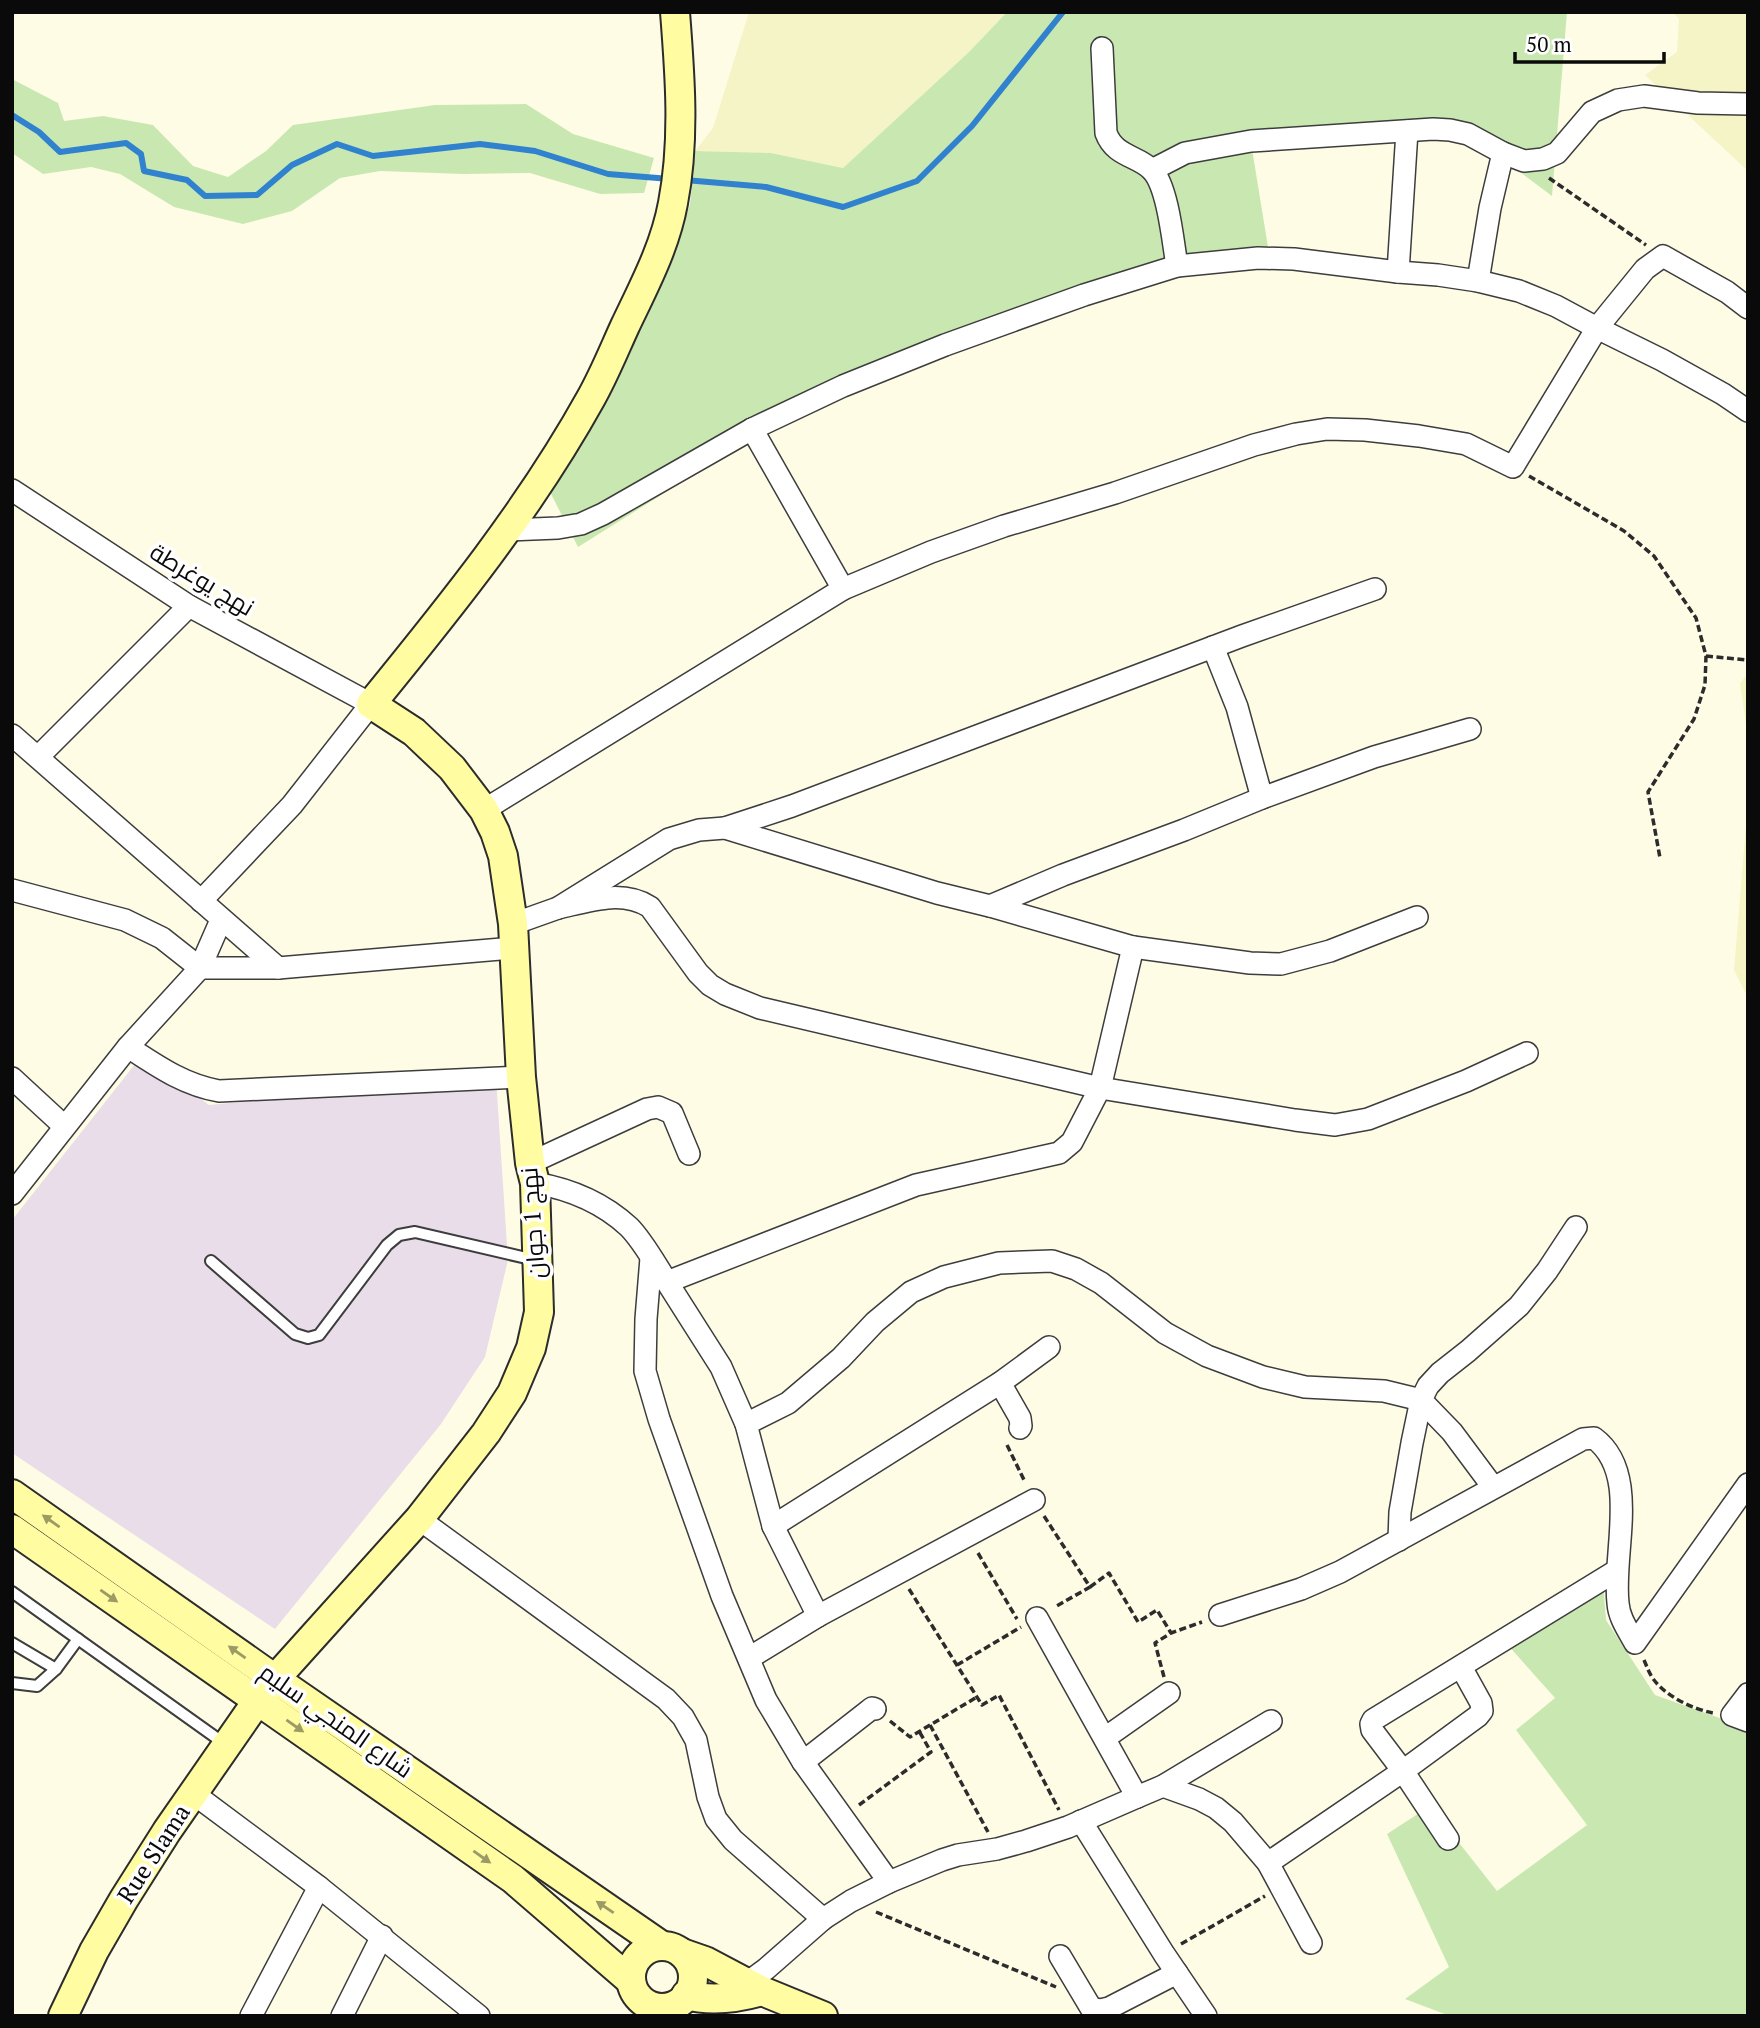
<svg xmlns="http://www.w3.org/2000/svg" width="1760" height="2028" font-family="'PT Serif',Cairo,serif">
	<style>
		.industrial { fill: #e9dde9 }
		.farmland { fill: #f4f4c7 }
		.green { fill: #c9e8b1 }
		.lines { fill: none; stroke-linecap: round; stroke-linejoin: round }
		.stream { stroke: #3182ce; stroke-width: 6 }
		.lane-casing { stroke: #3d3d3d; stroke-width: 14 }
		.street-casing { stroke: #3d3d3d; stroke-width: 24 }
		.secondary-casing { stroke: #2c2c2c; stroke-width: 32 }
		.path { stroke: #2c2c2c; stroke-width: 3.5; stroke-dasharray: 7 3.5; stroke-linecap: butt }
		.lane { stroke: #fff; stroke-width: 10 }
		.street { stroke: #fff; stroke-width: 21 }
		.secondary { stroke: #fffca1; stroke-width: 28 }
		.oneway { fill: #9d9b65 }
		.labels { text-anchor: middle; stroke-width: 7; stroke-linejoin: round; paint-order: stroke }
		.street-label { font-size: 24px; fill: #0a0a0a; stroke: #fff }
	</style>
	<rect width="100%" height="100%" fill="#fffce6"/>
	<path class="industrial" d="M143,1054L209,1105L496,1078L508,1260L485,1357L441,1424L275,1629L12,1453V1220Z"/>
	<g class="farmland">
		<path d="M749,12H1007L969,52L843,168L771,153L695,151L713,128Z"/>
		<path d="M1673,12H1748V171L1645,75L1677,52L1679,19Z"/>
		<path d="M1748,673V738L1740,683Z"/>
		<path d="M1748,801V998L1734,970Z"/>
	</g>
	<g class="green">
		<path d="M1007,12H1567L1552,196L1484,145L1392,130L1252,149L1270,259L1195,273L1106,300L934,359L812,407L746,442L578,547L549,490L673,252L690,204L695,151L771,153L843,168L969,52Z"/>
		<path d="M12,79L58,103L64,121L103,116L153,125L193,166L228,177L266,151L293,125L435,105L526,104L573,134L654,158L644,193L600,194L530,173L463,174L380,171L340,178L292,211L243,224L174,207L120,174L91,167L43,174L12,153Z"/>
		<path d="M1603,1583L1606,1620L1655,1695L1728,1721L1748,1717V2016H1450L1405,1999L1449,1967L1387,1834L1430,1806L1497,1891L1587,1825L1516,1730L1555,1698L1507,1644Z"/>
	</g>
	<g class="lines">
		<g class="stream">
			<path d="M12,115L39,132L60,152L126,143L141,154L144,171L187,180L205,196L257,195L292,165L337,144L373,156L480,144L535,151L608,174L670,179"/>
			<path d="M685,180L766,187L843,207L917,181L972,126L1063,12"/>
		</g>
		<g class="lane-casing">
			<g id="lane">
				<path d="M211,1261L295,1334L308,1338L319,1335L387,1245L399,1235L415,1232L535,1260"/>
				<path d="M12,1592L225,1744"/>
				<path d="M12,1643L56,1669"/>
				<path d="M12,1683L37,1686L56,1669L78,1639"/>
			</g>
		</g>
		<g class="street-casing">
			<g id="street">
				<path d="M1102,48L1106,133C1115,157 1137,155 1152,170C1168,187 1173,242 1177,266"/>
				<path d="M1152,170L1185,153L1251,141L1433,129L1450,130L1468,134L1503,153L1524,161L1543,159L1557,153L1592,112L1618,100L1644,96L1698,103L1748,104"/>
				<path d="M1398,272L1407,131"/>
				<path d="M1478,281L1490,208L1503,153"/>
				<path d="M752,429L843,589"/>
				<path d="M12,490L189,606L371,704L292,805L201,901"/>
				<path d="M508,530L558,528L581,524L603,514L752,429L843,386L945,345L1084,295L1177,266L1258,258L1294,259L1398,272L1438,275L1478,281L1519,291L1556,306L1597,328L1662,360L1723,394L1748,411"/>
				<path d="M1213,647L1237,707L1262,798"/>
				<path d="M12,735L278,968"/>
				<path d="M38,757L189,606"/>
				<path d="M484,810L843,589L931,552L1004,526L1115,493L1254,445L1296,434L1327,429L1365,430L1419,436L1466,444L1513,467L1597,328L1645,269L1663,256L1727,292L1748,308"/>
				<path d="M725,828L792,806L1242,636L1375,589"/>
				<path d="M12,890L125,920L162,938L200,968H278L513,948"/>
				<path d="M990,906L1133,947L1250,963L1281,964L1330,951L1417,917"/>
				<path d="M558,908C589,901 622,889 650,907L698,973L710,985L725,994L760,1008L1100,1088L1295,1120L1335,1125L1368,1119L1466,1081L1527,1053"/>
				<path d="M513,924L558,908L669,839L699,830L725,828L937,893L990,906L1063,875L1184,830L1262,798L1374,757L1470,729"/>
				<path d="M128,1047C157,1066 184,1085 219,1091L521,1077"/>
				<path d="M12,1078L64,1126"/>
				<path d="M530,1163L647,1109L658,1107L672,1113L689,1154"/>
				<path d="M535,1183C570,1189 602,1202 629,1227C643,1241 656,1265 667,1282L916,1185L1059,1153L1072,1142L1100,1088L1133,947"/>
				<path d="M12,1194L128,1047L200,968L221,920"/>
				<path d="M651,1258L646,1319L645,1371L659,1419L722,1596L766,1700L803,1762L889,1882"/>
				<path d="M667,1282L721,1367L746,1424L773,1526L818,1616"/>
				<path d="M1000,1383L1020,1418L1021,1426L1020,1428"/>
				<path d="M746,1424L788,1403L841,1358L875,1322L911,1292L944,1277L999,1263L1052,1261L1076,1269L1101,1283L1165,1333L1207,1356L1263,1377L1305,1387L1384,1391L1421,1400L1452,1432L1493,1487"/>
				<path d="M419,1519L666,1699L683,1717L696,1740L708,1797L716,1819L733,1840L823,1919"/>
				<path d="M773,1526L1000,1383L1049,1347"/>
				<path d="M1399,1540L1400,1512L1412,1443L1421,1400L1428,1386L1440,1373L1468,1351L1519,1306L1547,1271L1576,1227"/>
				<path d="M1220,1615L1301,1589L1340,1572L1583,1439L1594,1438C1641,1473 1612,1553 1618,1603C1619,1618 1628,1630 1635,1643L1748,1484"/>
				<path d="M1037,1618L1137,1797"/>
				<path d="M749,1658L818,1616L1034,1500"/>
				<path d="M1748,1694L1732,1715L1748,1721"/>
				<path d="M1105,1738L1169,1693"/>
				<path d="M803,1762L867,1712L872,1708L875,1709"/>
				<path d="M1163,1786L1199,1799L1216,1808L1233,1822L1268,1863L1311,1943"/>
				<path d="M194,1794L319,1887L251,2016"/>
				<path d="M1081,1821L1164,1954L1206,2016"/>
				<path d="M1448,1839L1403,1771L1372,1730L1371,1724L1373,1720L1616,1571"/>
				<path d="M1268,1863L1403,1771L1478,1716L1482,1711L1481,1703L1461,1667"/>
				<path d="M319,1887L479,2016"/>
				<path d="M1060,1956L1091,2008L1100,2010L1109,2008L1177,1973"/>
				<path d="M744,1994L747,1983L766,1969L823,1919L851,1901L889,1882L942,1860L958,1855L997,1849L1026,1841L1068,1827L1137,1797L1163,1786L1271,1721"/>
				<path d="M342,2016L382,1936"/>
			</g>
		</g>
		<g class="secondary-casing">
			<g id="secondary">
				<path d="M12,1494L275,1679L662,1946"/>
				<path d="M12,1529L513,1879L631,1981"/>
				<circle cx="662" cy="1977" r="31"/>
				<path d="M682,1953L705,1961L762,1991L823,2016"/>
				<path d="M686,1995C712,2002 738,1998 762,1991"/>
				<path d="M63,2016L94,1951L124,1899L167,1831L258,1700L275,1679L419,1519L486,1433L512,1393L531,1348L539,1312L535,1183L530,1163L521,1077L513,924L503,856L495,832L484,810L452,768L414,732L371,704C451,606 530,508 591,398C604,375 614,350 625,326C644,286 665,247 673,203C685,141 680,75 675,12"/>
			</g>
		</g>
		<g class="path">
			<path d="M1549,178L1646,245"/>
			<path d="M1529,476L1624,531L1654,556L1696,618L1706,656L1705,685L1694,719L1648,792L1660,858"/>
			<path d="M1706,656L1748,660"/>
			<path d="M1007,1445L1025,1482"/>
			<path d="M1044,1516L1090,1587L1055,1607"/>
			<path d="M978,1553L1017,1619"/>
			<path d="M1090,1587L1109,1573L1138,1622L1157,1610L1171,1633"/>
			<path d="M909,1589L982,1705L999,1695L1059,1810"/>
			<path d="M1644,1660C1647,1667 1650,1675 1654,1680C1667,1697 1693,1709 1713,1713"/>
			<path d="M957,1665L1021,1627"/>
			<path d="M1164,1677L1155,1643L1171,1633L1202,1622"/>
			<path d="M890,1721L910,1737L977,1697"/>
			<path d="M930,1725L988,1832"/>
			<path d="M859,1805L931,1752L919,1731"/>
			<path d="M876,1912L1056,1987"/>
			<path d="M1181,1944L1265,1896"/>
		</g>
		<use href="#lane" class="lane"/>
		<use href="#street" class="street"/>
		<use href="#secondary" class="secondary"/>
	</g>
	<defs><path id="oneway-solid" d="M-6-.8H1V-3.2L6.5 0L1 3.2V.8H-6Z" transform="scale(1.75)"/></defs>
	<g class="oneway">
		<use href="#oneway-solid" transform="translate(51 1521) rotate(-145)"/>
		<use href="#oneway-solid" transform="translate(109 1596) rotate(35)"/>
		<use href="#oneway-solid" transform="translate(237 1652) rotate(-145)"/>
		<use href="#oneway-solid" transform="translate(295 1726) rotate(35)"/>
		<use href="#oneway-solid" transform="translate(482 1857) rotate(35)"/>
		<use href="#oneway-solid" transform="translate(605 1907) rotate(-146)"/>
	</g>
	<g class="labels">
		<g class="street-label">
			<text transform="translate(202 580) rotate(31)" y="8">نهج يوغرطة</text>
			<text transform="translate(533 1223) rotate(-94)" y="8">نهج 1 جوان</text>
			<text transform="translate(336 1721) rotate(35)" y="8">شارع المنجي سليم</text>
			<text transform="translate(154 1854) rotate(-57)" y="8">Rue Slama</text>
		</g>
	</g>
	<rect width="1760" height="2028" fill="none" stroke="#0a0a0a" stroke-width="28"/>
	<path d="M1515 52v10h149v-10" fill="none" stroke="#0a0a0a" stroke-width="3.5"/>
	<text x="1526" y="52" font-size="21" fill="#0a0a0a" stroke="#ffffff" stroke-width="5" paint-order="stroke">50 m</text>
</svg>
